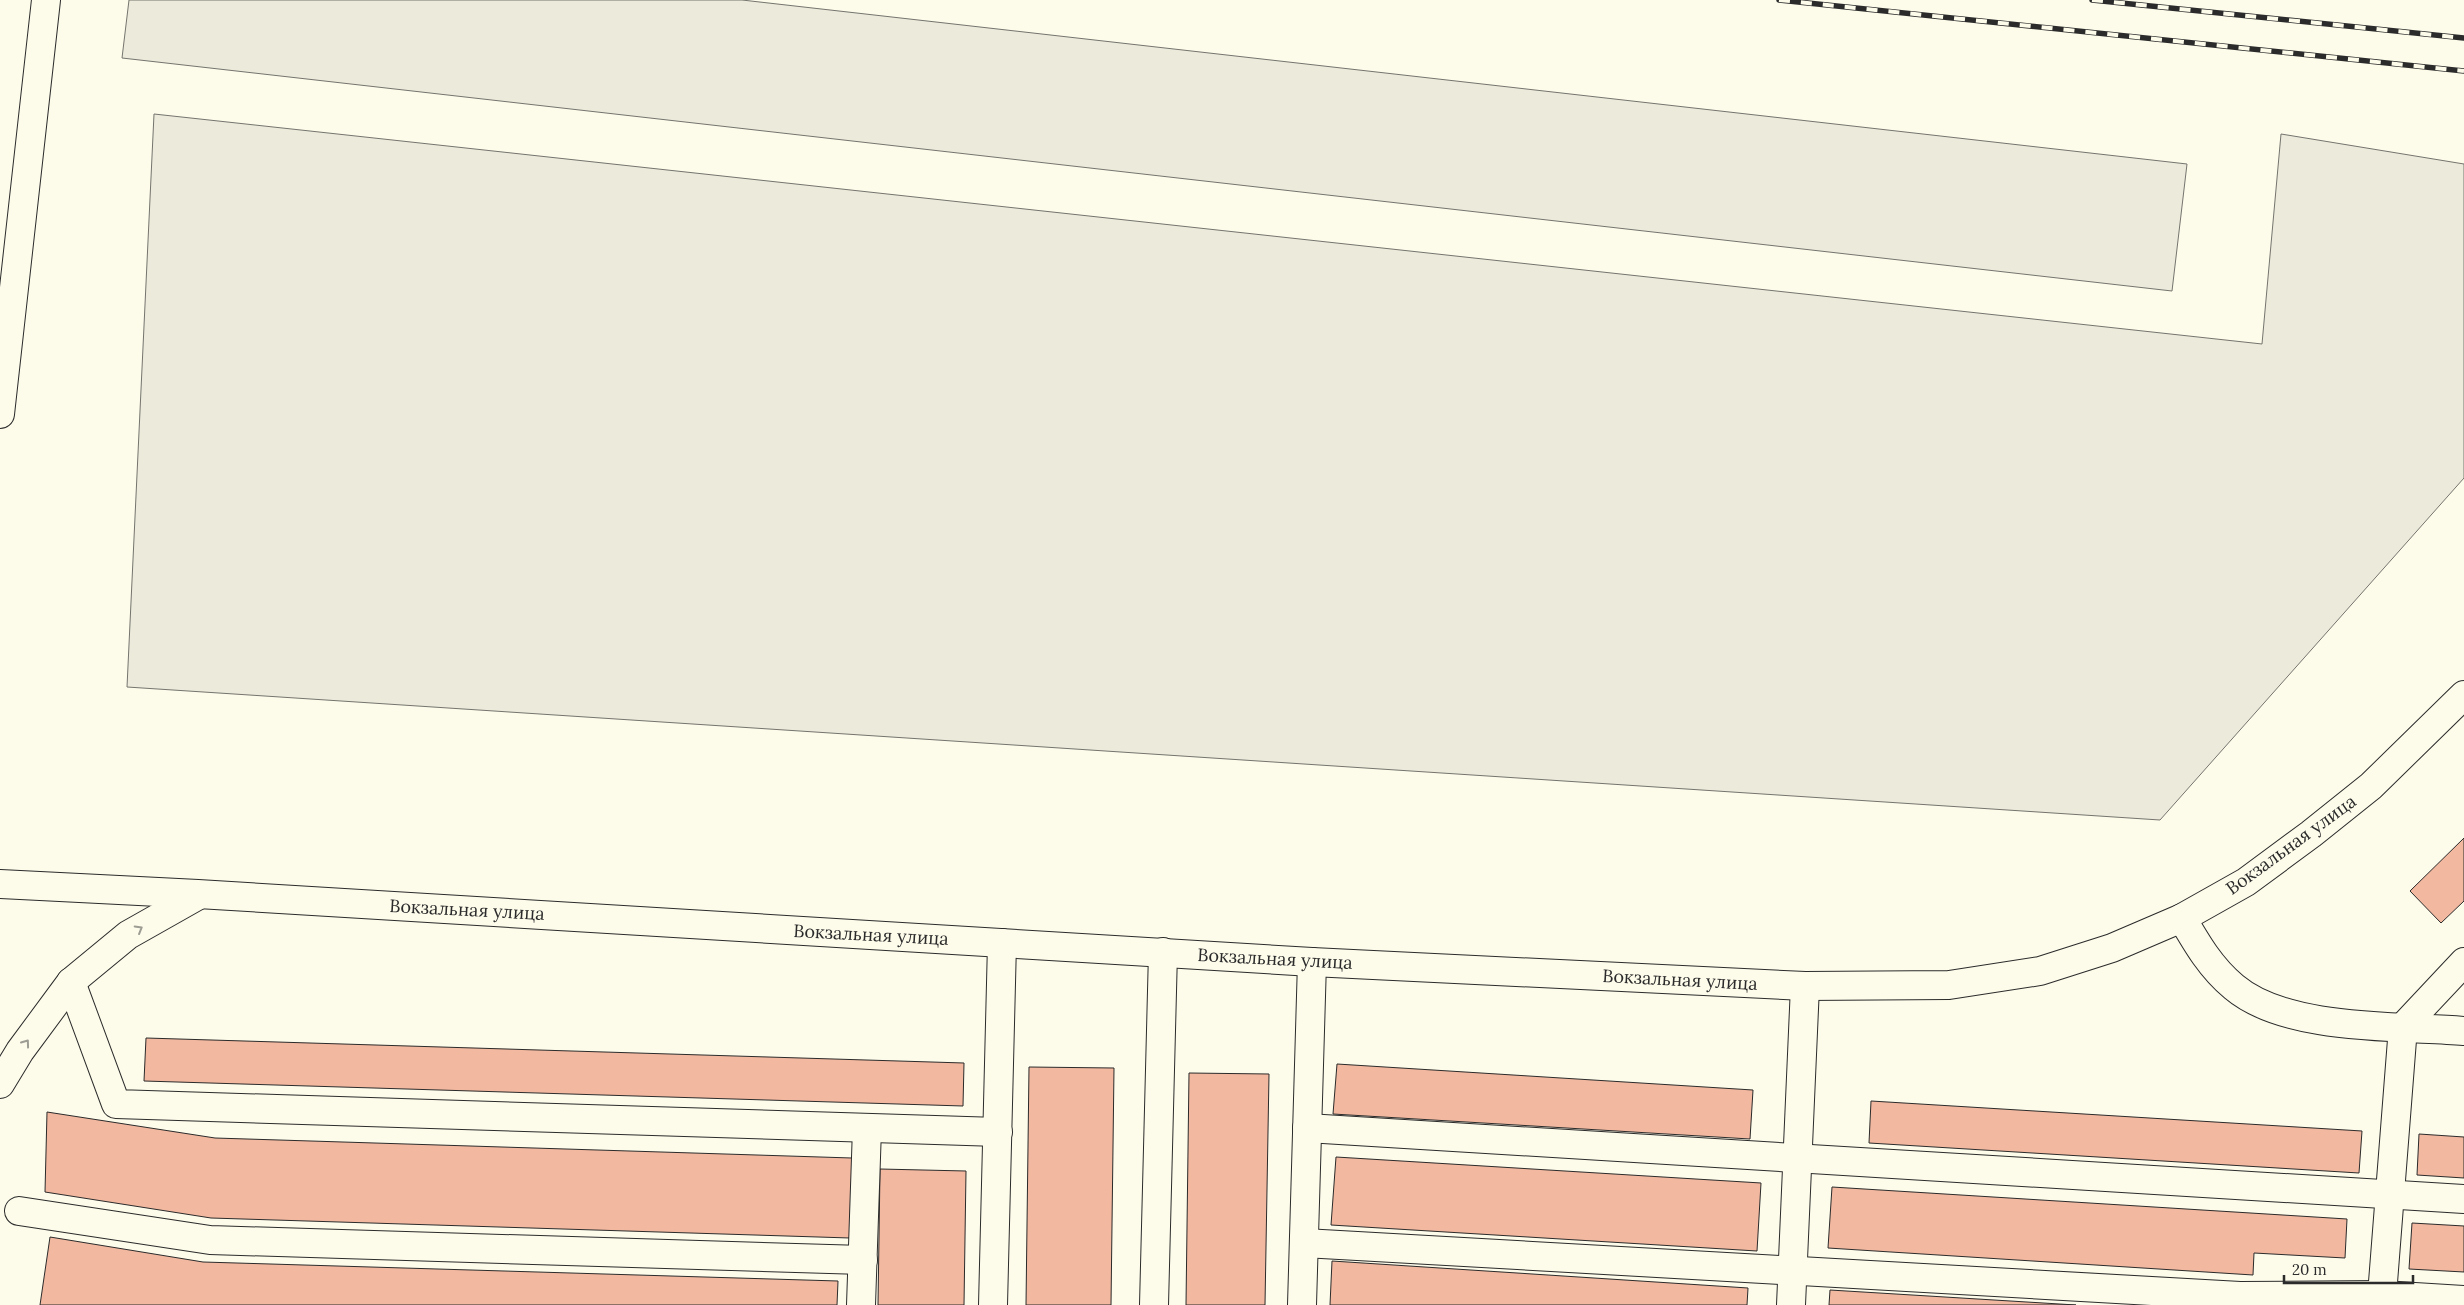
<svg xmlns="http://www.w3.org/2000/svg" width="2464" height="1305" font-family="Lora,serif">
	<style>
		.green { fill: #ecebdb; stroke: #74746e }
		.building { fill: #f2b8a0; stroke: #2b2b2b }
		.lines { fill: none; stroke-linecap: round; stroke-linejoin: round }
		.minor-casing { stroke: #2b2b2b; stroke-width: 30 }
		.major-casing { stroke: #2b2b2b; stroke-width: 30 }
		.minor { stroke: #fdfbea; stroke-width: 28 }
		.major { stroke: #fdfbea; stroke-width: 28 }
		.rail-casing { stroke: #2b2b2b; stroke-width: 5.5 }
		.rail { stroke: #fdfbea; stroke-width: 4; stroke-dasharray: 11; stroke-linecap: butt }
		.oneway { stroke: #9e9d94 }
		.labels { text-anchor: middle; stroke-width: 4; stroke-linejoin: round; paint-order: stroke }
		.street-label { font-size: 18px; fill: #2b2b2b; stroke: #fdfbea }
	</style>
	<rect width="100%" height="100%" fill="#fdfbea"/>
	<g class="green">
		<path d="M129,0H742L2187,164L2172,291L122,58Z"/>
		<path d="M154,114L2262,344L2281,134L2464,164V478L2160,820L127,687Z"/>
	</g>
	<g class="building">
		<path d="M2464,838V901L2441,923L2410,891Z"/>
		<path d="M146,1038L964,1063L963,1106L144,1081Z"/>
		<path d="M1337,1064L1753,1090L1750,1139L1333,1114Z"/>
		<path d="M1029,1067L1114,1068L1111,1305H1026Z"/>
		<path d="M1189,1073L1269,1074L1265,1305H1186Z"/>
		<path d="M1871,1101L2362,1131L2359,1173L1869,1143Z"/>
		<path d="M47,1112L215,1138L852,1158L850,1238L211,1218L45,1192Z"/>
		<path d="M2419,1134L2464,1137V1178L2417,1175Z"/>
		<path d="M1336,1157L1761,1183L1757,1251L1331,1225Z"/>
		<path d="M880,1169L966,1171L964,1305H878Z"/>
		<path d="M1832,1187L2347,1219L2345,1258L2254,1253L2253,1275L1828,1248Z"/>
		<path d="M2412,1223L2464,1226V1272L2409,1269Z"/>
		<path d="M50,1237L203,1262L838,1281L837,1305H40Z"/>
		<path d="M1332,1261L1748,1288L1747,1305H1330Z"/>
		<path d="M1830,1290L2076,1305H1829Z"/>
	</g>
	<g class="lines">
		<g class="minor-casing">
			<g id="minor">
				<path d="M0,414L46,0"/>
				<path d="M71,982L116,1104L998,1132"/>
				<path d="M0,1084L20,1051L71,982L128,935L197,896"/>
				<path d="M1307,1128L2464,1199"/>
				<path d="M19,1211L210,1240L863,1260"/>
				<path d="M1304,1243L2240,1296L2382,1295L2464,1300"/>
				<path d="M861,1305L867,1128"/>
				<path d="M993,1305L1002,943"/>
				<path d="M1154,1305L1163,952"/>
				<path d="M1302,1305L1312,962"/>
				<path d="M1791,1305L1805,986"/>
				<path d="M2377,1305L2382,1295L2403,1027L2464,962"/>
			</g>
		</g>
		<g class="major-casing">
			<g id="major">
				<path d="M0,884L198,894L1312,962L1805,986L1949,985L2040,971L2112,948L2182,918L2246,882L2311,834L2371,786L2464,695"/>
				<path d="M2182,918C2197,944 2211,968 2234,987C2286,1031 2398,1026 2464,1031"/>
			</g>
		</g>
		<use href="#minor" class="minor"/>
		<use href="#major" class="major"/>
		<g class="rail-casing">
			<g id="rail">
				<path d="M1779,0L2464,71"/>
				<path d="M2092,0L2464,38"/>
			</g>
		</g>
		<use href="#rail" class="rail"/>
	</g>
	<defs><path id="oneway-chevron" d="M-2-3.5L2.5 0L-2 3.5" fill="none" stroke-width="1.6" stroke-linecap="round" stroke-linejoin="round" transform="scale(1.25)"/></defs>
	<g class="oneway">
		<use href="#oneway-chevron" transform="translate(139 929) rotate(-30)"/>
		<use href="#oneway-chevron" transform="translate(26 1043) rotate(-54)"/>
	</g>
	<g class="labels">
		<g class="street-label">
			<text transform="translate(2291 845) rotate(-36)" y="6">Вокзальная улица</text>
			<text transform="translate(467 910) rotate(3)" y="6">Вокзальная улица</text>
			<text transform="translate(871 935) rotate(3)" y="6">Вокзальная улица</text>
			<text transform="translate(1275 959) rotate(3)" y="6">Вокзальная улица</text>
			<text transform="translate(1680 980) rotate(3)" y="6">Вокзальная улица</text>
		</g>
	</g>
	<path d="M2284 1275v8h129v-8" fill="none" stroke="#2b2b2b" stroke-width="2.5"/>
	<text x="2292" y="1275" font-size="15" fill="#2b2b2b" stroke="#fdfbea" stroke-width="4" paint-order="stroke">20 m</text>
</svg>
